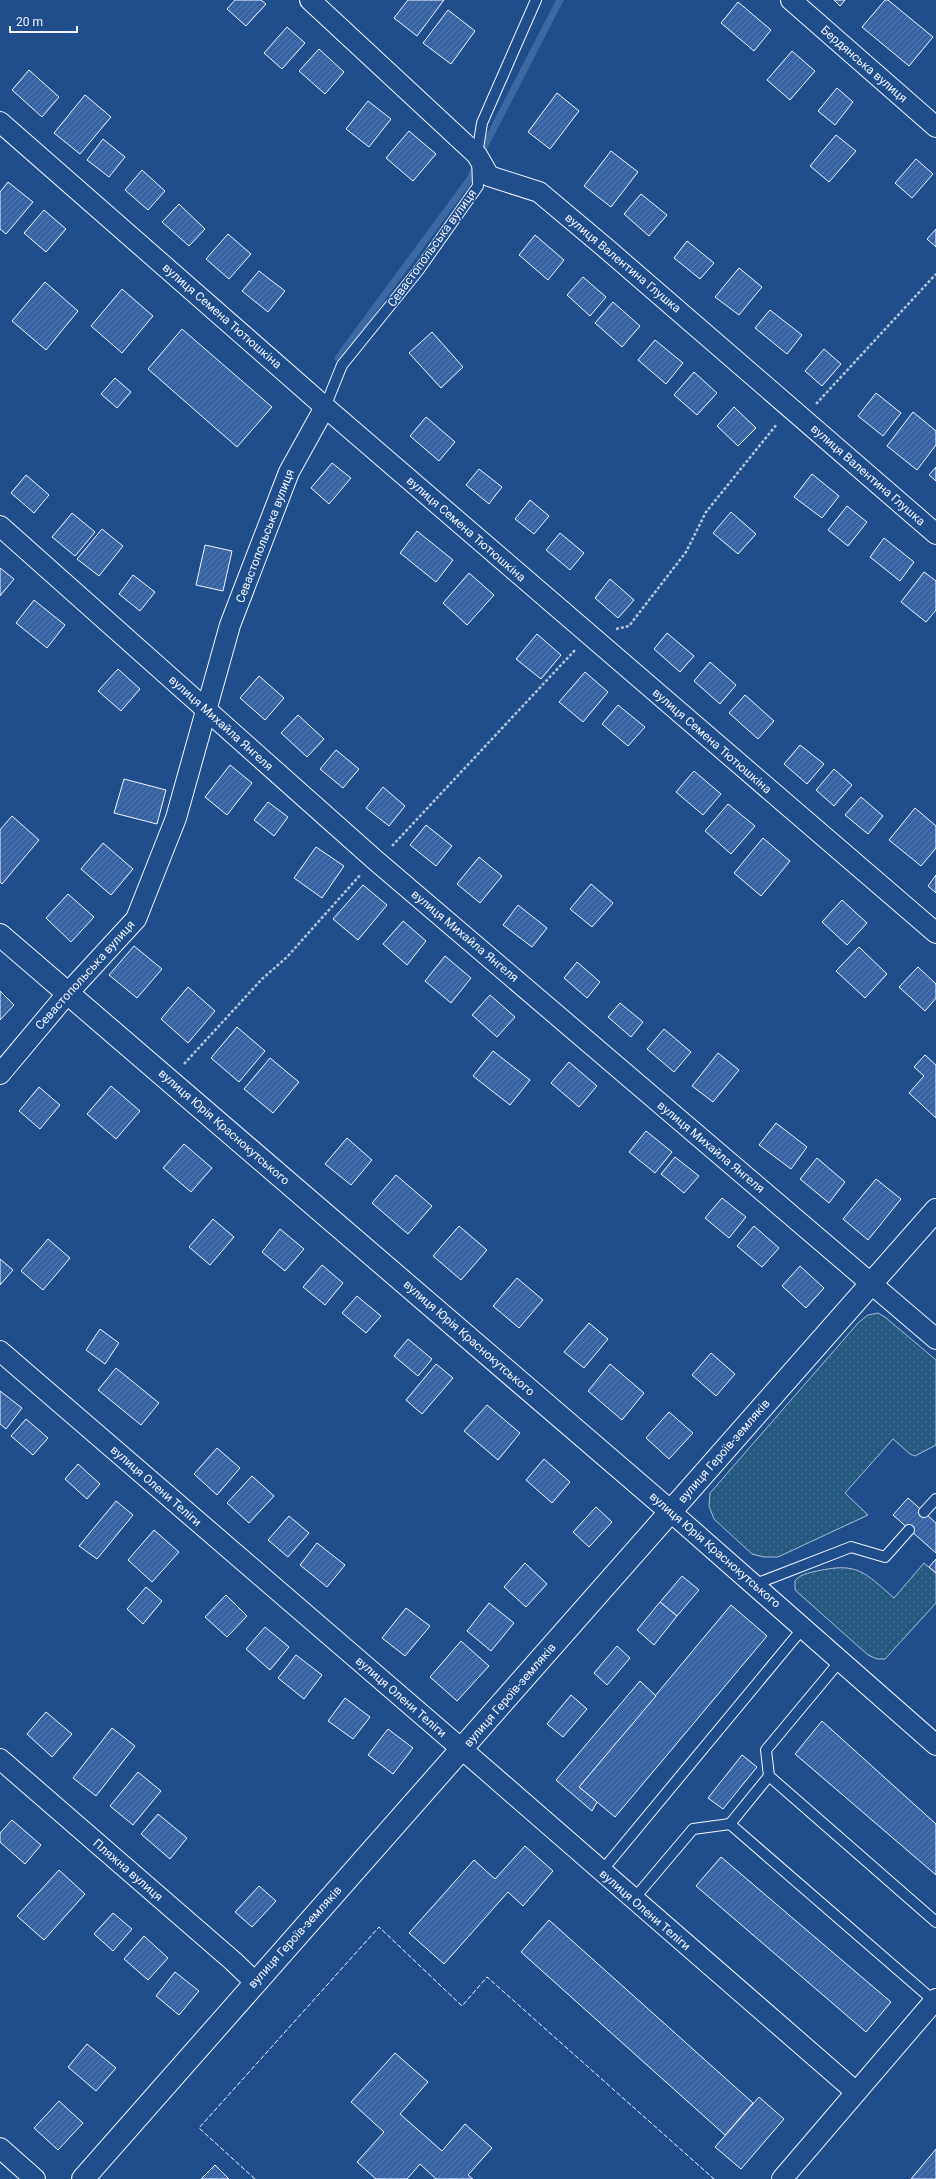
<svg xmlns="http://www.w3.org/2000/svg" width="936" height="2179" font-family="Roboto,sans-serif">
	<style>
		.green { fill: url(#green-dots); stroke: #a8bbd7 }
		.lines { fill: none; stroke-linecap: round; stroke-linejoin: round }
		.stream { stroke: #3b69a3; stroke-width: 7 }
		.building { fill: url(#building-hatch); stroke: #f2f6ff }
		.service-casing { stroke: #f2f6ff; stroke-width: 12 }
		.minor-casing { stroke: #f2f6ff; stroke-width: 22 }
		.tertiary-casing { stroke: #f2f6ff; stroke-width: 24 }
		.primary-casing { stroke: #f2f6ff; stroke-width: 24 }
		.path { stroke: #b3c4dc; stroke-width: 2.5; stroke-dasharray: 3 2; stroke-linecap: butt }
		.service { stroke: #1f4e8c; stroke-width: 10 }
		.minor { stroke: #1f4e8c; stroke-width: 20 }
		.tertiary { stroke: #1f4e8c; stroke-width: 22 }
		.primary { stroke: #1f4e8c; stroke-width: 22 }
		.fence { stroke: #f2f6ff; stroke-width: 1; stroke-dasharray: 5 2; stroke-linecap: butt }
		.labels { text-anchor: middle; stroke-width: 3; stroke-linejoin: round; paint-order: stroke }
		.street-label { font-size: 12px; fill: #f2f6ff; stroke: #1f4e8c }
	</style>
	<defs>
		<pattern id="green-dots" width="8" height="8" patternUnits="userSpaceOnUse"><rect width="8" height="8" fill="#245a82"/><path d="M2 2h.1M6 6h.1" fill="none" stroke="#447295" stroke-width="1.8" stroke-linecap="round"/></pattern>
		<pattern id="building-hatch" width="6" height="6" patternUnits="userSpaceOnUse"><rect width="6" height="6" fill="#3563a3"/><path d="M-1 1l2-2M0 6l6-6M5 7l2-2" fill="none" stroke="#537ab1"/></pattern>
	</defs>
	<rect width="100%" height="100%" fill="#1f4e8c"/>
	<g class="green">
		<path d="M878,1313L885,1317L936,1360V1445L915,1456L910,1454L893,1439L845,1493L868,1515L778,1557H764L752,1554L714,1519L709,1506L710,1493L859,1322L868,1315Z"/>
		<path d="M924,1563L936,1573V1603L885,1659H877L868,1655L795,1590V1581C800,1574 809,1573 817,1571C858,1562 864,1572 894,1598Z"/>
	</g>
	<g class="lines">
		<g class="stream">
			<path d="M480,155L560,0"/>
			<path d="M338,358L470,179L476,165"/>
		</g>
	</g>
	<g class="building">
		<path d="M235,0H261L266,4L246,26L227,9Z"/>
		<path d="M408,0H444L417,36L394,18Z"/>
		<path d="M834,0H845L840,6Z"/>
		<path d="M885,0H888L933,37L909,66L862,27Z"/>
		<path d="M738,2L771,30L754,51L721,23Z"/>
		<path d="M448,10L475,31L451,64L423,43Z"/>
		<path d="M287,27L305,43L282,69L264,53Z"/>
		<path d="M319,49L344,72L325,94L299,71Z"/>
		<path d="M792,51L815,71L790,100L767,80Z"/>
		<path d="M29,70L59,97L42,117L12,90Z"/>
		<path d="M837,88L853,102L835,125L818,111Z"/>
		<path d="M557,93L579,111L550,149L528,132Z"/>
		<path d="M85,95L111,117L80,154L54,133Z"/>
		<path d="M368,101L391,119L369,147L346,129Z"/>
		<path d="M409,131L436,154L413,181L386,158Z"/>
		<path d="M836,135L856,151L829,182L810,166Z"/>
		<path d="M103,139L125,157L109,177L87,160Z"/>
		<path d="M611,151L638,172L611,207L584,186Z"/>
		<path d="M916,159L933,174L912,198L895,183Z"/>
		<path d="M142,170L165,191L148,210L125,190Z"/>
		<path d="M8,182L33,202L6,234L0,229V192Z"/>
		<path d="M641,194L667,215L649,236L624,214Z"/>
		<path d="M179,204L205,229L189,246L162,222Z"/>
		<path d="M44,210L66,229L46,252L24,233Z"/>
		<path d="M936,229V247L927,239Z"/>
		<path d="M228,234L251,254L229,279L206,259Z"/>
		<path d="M535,235L564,260L548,280L519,255Z"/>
		<path d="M687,241L714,263L700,279L674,258Z"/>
		<path d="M739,268L762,287L739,315L715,297Z"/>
		<path d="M259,271L285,291L268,312L242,291Z"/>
		<path d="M583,277L606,297L590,316L567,295Z"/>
		<path d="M45,282L78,311L46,350L12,321Z"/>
		<path d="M122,289L153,316L122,353L91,326Z"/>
		<path d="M613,302L640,326L622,347L595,323Z"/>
		<path d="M770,310L802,335L787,354L755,328Z"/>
		<path d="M182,329L272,407L237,447L148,369Z"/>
		<path d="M432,332L463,367L441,388L409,353Z"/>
		<path d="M655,340L683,363L666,384L638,360Z"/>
		<path d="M824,349L841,364L822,386L805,371Z"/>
		<path d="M694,372L717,393L697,415L674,395Z"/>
		<path d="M115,378L131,392L117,408L101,394Z"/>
		<path d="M876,393L901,413L883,436L858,416Z"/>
		<path d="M734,407L756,428L738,446L717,426Z"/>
		<path d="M913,412L936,431V445L917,470L887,446Z"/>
		<path d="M426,417L455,442L439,461L410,436Z"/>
		<path d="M332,463L351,478L329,504L311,488Z"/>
		<path d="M936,467V481L929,475Z"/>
		<path d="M479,469L502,487L489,504L466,485Z"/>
		<path d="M812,474L839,496L822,518L794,497Z"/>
		<path d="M26,475L49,495L34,513L11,493Z"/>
		<path d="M530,500L549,516L534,534L515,519Z"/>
		<path d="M847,506L867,522L848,546L828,530Z"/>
		<path d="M731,512L756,534L738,554L713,533Z"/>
		<path d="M72,513L95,532L75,556L52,537Z"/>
		<path d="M102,529L123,546L99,576L77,559Z"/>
		<path d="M417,531L453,560L436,582L400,553Z"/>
		<path d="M560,533L584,553L570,570L546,550Z"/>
		<path d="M884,538L914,562L900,581L870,557Z"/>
		<path d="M205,545L232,551L223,591L196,585Z"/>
		<path d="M0,568L14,579L0,596Z"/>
		<path d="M924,572L936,581V610L926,622L901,602Z"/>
		<path d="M469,573L494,595L467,625L443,603Z"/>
		<path d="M133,575L155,592L140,611L119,594Z"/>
		<path d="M610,579L634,600L618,618L595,598Z"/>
		<path d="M34,600L65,625L47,648L16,623Z"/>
		<path d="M667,633L694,656L680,672L654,649Z"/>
		<path d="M537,634L561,655L541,679L516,659Z"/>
		<path d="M710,662L736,685L720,704L694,681Z"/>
		<path d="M118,669L140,689L121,711L98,691Z"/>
		<path d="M585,672L608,692L583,722L559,702Z"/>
		<path d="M259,676L284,698L265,720L240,698Z"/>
		<path d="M745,695L774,721L758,739L729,713Z"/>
		<path d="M618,705L645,727L628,746L602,724Z"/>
		<path d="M298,715L324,739L307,757L281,733Z"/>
		<path d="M800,745L824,764L807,784L784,764Z"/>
		<path d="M336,750L359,769L343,788L320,769Z"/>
		<path d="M230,765L252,783L227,815L205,797Z"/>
		<path d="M834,769L852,785L834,806L816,790Z"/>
		<path d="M694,771L721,794L703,815L676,792Z"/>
		<path d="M124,779L166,790L157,824L114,813Z"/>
		<path d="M383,787L405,806L389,826L366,808Z"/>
		<path d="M861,797L883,816L868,834L845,815Z"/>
		<path d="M268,802L288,817L274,836L254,820Z"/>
		<path d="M728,804L755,826L731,854L705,831Z"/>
		<path d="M915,808L936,826V848L921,866L889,840Z"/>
		<path d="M12,816L39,840L2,884L0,882V830Z"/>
		<path d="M426,825L452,846L436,866L410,845Z"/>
		<path d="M763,838L790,861L761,896L734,873Z"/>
		<path d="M103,843L133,869L111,895L81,869Z"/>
		<path d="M316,847L344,866L322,898L294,878Z"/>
		<path d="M479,857L502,876L480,903L457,884Z"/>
		<path d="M936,875V893L928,886Z"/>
		<path d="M591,884L613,903L592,927L570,909Z"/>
		<path d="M363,885L387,905L358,940L333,919Z"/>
		<path d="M68,894L94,917L71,942L46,918Z"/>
		<path d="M842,900L867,923L847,945L822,922Z"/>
		<path d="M518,905L547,928L532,947L503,925Z"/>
		<path d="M403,921L426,941L407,965L383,944Z"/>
		<path d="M134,946L162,969L137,998L109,975Z"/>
		<path d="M859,947L887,974L865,998L836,971Z"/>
		<path d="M445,956L471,978L451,1003L425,981Z"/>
		<path d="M577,962L600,982L587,998L564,978Z"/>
		<path d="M918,967L936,984V998L925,1011L899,987Z"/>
		<path d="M188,987L215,1011L188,1043L161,1019Z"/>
		<path d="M0,991L14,1005L0,1020Z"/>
		<path d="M490,995L515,1017L497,1037L472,1015Z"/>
		<path d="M620,1003L643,1022L631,1037L608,1017Z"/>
		<path d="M237,1027L265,1051L239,1082L211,1058Z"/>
		<path d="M664,1029L691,1052L674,1072L647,1049Z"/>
		<path d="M493,1051L530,1080L510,1105L473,1076Z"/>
		<path d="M718,1053L739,1070L713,1102L692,1086Z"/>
		<path d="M925,1055L936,1065V1118L909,1093L924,1076L914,1067Z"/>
		<path d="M270,1058L299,1082L273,1113L244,1089Z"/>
		<path d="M569,1062L597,1086L579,1107L551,1083Z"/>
		<path d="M111,1086L140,1111L116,1139L87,1114Z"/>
		<path d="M39,1087L60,1105L40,1129L19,1111Z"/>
		<path d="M776,1123L807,1147L791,1169L759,1145Z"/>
		<path d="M646,1131L672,1152L655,1173L629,1152Z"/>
		<path d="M347,1138L372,1160L351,1185L325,1164Z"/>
		<path d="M184,1144L212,1168L191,1192L163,1168Z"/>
		<path d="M675,1157L699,1176L684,1193L661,1174Z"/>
		<path d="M817,1158L845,1182L829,1203L800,1179Z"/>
		<path d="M396,1175L432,1206L408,1234L372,1203Z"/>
		<path d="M876,1179L901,1199L868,1240L843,1219Z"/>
		<path d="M722,1198L746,1217L729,1238L705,1218Z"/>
		<path d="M213,1219L234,1237L210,1265L189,1247Z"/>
		<path d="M459,1226L487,1250L461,1280L433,1256Z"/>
		<path d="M754,1226L779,1248L762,1267L737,1246Z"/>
		<path d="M280,1229L304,1249L285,1271L262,1252Z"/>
		<path d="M48,1239L70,1258L43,1290L21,1271Z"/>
		<path d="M0,1259L13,1270L0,1285Z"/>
		<path d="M322,1265L343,1283L325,1305L303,1287Z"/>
		<path d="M800,1266L824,1288L806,1308L782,1286Z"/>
		<path d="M517,1278L543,1300L519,1328L493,1306Z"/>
		<path d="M357,1296L381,1316L366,1333L342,1313Z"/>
		<path d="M589,1323L608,1339L584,1368L564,1352Z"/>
		<path d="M100,1329L119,1343L105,1364L86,1350Z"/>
		<path d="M408,1339L432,1359L418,1376L394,1356Z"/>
		<path d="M711,1353L735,1374L716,1396L692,1375Z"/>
		<path d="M436,1364L453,1378L422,1414L406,1400Z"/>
		<path d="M610,1364L644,1393L622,1420L588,1391Z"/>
		<path d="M116,1368L159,1403L141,1425L98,1390Z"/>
		<path d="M0,1391L22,1408L6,1429L0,1424Z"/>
		<path d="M487,1405L520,1433L498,1460L464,1431Z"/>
		<path d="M669,1412L693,1433L669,1459L646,1438Z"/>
		<path d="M26,1419L48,1438L33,1455L11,1436Z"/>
		<path d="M217,1448L240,1468L217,1495L194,1474Z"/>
		<path d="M544,1459L570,1482L552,1503L526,1480Z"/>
		<path d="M78,1464L100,1484L87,1499L65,1479Z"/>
		<path d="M252,1476L274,1496L249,1523L227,1503Z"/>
		<path d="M908,1498L936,1523V1553L893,1515Z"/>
		<path d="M116,1501L133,1515L97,1559L79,1546Z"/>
		<path d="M596,1507L612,1522L589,1547L573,1532Z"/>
		<path d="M289,1516L309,1533L288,1557L268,1540Z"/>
		<path d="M154,1530L179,1552L152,1582L128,1560Z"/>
		<path d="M317,1543L345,1565L327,1587L300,1565Z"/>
		<path d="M936,1559V1573L929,1567Z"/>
		<path d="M525,1563L547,1584L526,1607L504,1587Z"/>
		<path d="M682,1576L699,1590L677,1616L660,1602Z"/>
		<path d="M146,1587L162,1601L143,1624L127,1609Z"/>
		<path d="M226,1595L247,1616L227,1637L205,1617Z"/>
		<path d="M660,1602L677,1616L654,1645L637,1630Z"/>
		<path d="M489,1603L514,1623L491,1651L467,1631Z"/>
		<path d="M731,1605L767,1636L615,1817L579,1787Z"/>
		<path d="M406,1608L430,1626L405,1656L382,1638Z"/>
		<path d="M265,1627L289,1647L270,1670L246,1649Z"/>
		<path d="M461,1641L489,1666L457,1701L430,1677Z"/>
		<path d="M617,1646L630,1658L607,1685L594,1673Z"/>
		<path d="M296,1655L322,1675L304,1699L278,1678Z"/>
		<path d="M640,1681L656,1696L579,1787L597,1802L592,1811L556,1780Z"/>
		<path d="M571,1695L587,1709L563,1737L547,1724Z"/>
		<path d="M345,1698L370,1717L353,1739L328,1721Z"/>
		<path d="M46,1712L72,1734L52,1757L27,1734Z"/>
		<path d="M822,1721L936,1824V1875L795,1754Z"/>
		<path d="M112,1728L135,1746L96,1796L73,1778Z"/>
		<path d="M388,1729L413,1748L393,1774L368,1755Z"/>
		<path d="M742,1755L757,1767L723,1809L708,1798Z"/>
		<path d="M138,1772L161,1791L133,1825L110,1806Z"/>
		<path d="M158,1814L187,1838L170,1859L141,1834Z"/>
		<path d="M12,1820L41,1845L25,1864L0,1842V1833Z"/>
		<path d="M525,1846L553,1871L523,1906L508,1892L444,1964L409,1933L474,1860L495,1879Z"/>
		<path d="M721,1857L891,2002L866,2032L696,1886Z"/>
		<path d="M59,1870L85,1894L44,1940L17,1916Z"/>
		<path d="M259,1886L276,1901L252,1927L235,1912Z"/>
		<path d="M113,1913L132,1929L113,1951L94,1934Z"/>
		<path d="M549,1920L753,2103L725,2135L521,1952Z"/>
		<path d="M144,1936L168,1958L148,1980L124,1959Z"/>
		<path d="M175,1972L199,1991L179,2015L156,1996Z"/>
		<path d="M87,2044L116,2068L96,2091L68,2067Z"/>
		<path d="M395,2053L428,2082L400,2114L442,2151L465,2124L492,2148L468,2175L473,2179H436L420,2164L407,2179H376L357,2162L384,2132L351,2102Z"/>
		<path d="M759,2097L784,2119L741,2169L715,2147Z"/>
		<path d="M59,2101L83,2123L58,2150L34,2128Z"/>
		<path d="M936,2149V2179H911Z"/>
		<path d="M215,2165L229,2179H201Z"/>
	</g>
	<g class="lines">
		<g class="service-casing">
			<g id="service">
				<path d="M325,407L342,365L418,271L478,186L477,155L482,123L536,0"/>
				<path d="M924,1512L936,1499"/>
				<path d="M753,1585L851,1547L885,1557L909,1530"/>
				<path d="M840,1661L766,1750L769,1776L936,1922"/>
				<path d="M730,1824L769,1776"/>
				<path d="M601,1872L803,1628"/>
				<path d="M633,1900L693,1829L730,1824L934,2001"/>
			</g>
		</g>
		<g class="minor-casing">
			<g id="minor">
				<path d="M310,0L477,155L489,176L539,192L608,250L936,534"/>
				<path d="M791,0L936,127"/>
				<path d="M0,122L325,407L936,933"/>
				<path d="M0,526L374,859L936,1339"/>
				<path d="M0,1074L67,994L136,919L176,818L230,625L289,472L325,407"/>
				<path d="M0,1351L486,1770L856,2092"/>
				<path d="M671,1512L936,1745"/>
				<path d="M0,1759L233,1961L255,1982"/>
				<path d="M0,2148L35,2179"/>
				<path d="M782,2179L936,1999"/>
			</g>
		</g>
		<g class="tertiary-casing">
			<path id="tertiary" d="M0,935L671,1512"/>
		</g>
		<g class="primary-casing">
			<path id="primary" d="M83,2179L936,1210"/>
		</g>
		<g class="path">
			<path d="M816,404L936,274"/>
			<path d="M616,629L629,626L686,552L706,512L777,424"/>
			<path d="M392,846L576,649"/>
			<path d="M184,1064L262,979L287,957L361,874"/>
		</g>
		<use href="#service" class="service"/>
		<use href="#minor" class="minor"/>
		<use href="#tertiary" class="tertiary"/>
		<use href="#primary" class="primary"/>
		<path class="fence" d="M255,2179L199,2128L379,1927L462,2006L487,1977L714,2179"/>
	</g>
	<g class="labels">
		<g class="street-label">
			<text transform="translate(864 64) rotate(41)" y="4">Бердянська вулиця</text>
			<text transform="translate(432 248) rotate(-54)" y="4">Севастопольська вулиця</text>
			<text transform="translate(623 263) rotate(40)" y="4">вулиця Валентина Глушка</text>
			<text transform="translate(222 316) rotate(41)" y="4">вулиця Семена Тютюшкіна</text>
			<text transform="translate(868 475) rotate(41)" y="4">вулиця Валентина Глушка</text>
			<text transform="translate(466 529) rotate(41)" y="4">вулиця Семена Тютюшкіна</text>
			<text transform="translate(265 536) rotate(-69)" y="4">Севастопольська вулиця</text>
			<text transform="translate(221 723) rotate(42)" y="4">вулиця Михайла Янгеля</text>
			<text transform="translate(712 741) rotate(41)" y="4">вулиця Семена Тютюшкіна</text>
			<text transform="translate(465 936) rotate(40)" y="4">вулиця Михайла Янгеля</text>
			<text transform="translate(85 975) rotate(-48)" y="4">Севастопольська вулиця</text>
			<text transform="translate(224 1127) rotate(41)" y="4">вулиця Юрія Краснокутського</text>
			<text transform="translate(711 1147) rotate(40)" y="4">вулиця Михайла Янгеля</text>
			<text transform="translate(469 1338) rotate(41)" y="4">вулиця Юрія Краснокутського</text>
			<text transform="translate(724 1451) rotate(-49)" y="4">вулиця Героїв-земляків</text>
			<text transform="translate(156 1486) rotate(41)" y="4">вулиця Олени Теліги</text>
			<text transform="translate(715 1550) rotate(41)" y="4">вулиця Юрія Краснокутського</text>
			<text transform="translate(510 1695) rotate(-49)" y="4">вулиця Героїв-земляків</text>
			<text transform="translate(401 1697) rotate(41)" y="4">вулиця Олени Теліги</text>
			<text transform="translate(128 1870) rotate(41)" y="4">Пляжна вулиця</text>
			<text transform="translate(645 1910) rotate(41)" y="4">вулиця Олени Теліги</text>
			<text transform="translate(295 1937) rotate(-48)" y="4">вулиця Героїв-земляків</text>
		</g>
	</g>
	<path d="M10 26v6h67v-6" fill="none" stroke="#f2f6ff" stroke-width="2"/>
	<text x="16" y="26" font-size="12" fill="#f2f6ff" stroke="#1f4e8c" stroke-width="3" paint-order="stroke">20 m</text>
</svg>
